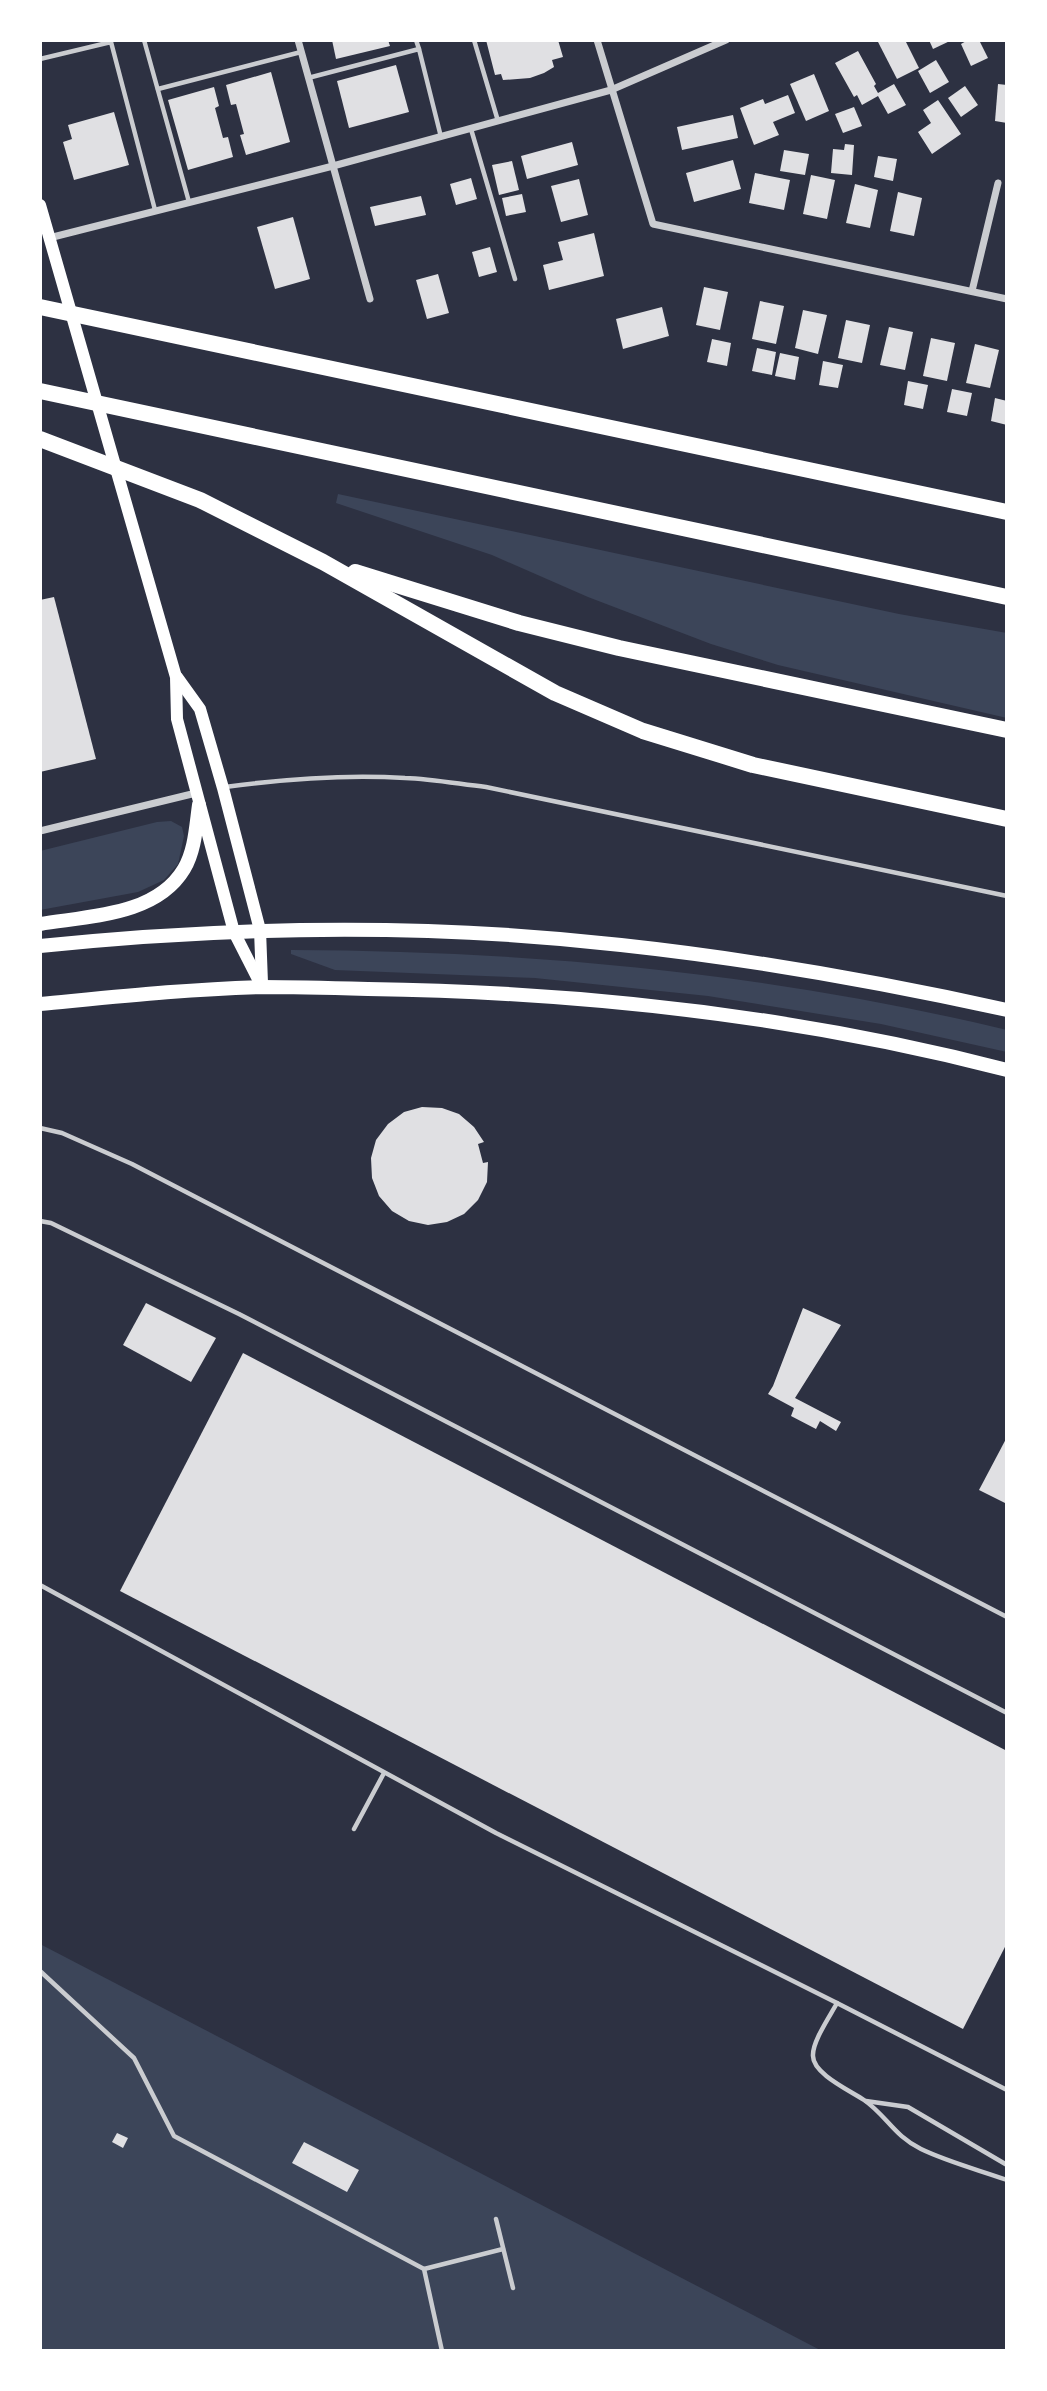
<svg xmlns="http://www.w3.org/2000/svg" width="1047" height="2391" font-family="'Archivo Narrow',sans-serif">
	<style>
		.green { fill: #3c4559 }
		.building { fill: #e0e0e3 }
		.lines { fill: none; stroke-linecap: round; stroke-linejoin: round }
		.service { stroke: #caccd0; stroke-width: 4.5 }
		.minor { stroke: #caccd0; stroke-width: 7 }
		.secondary { stroke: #fff; stroke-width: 12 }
		.primary { stroke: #fff; stroke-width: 14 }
		.motorway { stroke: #fff; stroke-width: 16 }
	</style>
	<rect width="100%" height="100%" fill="#2d3142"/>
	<g class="green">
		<path d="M338,494L899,614L1007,633V718L778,665L711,644L588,597L492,555L336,503Z"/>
		<path d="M171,821L182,827L184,836L178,864L164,880L138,892L40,910V851L157,822Z"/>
		<path d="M291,950C533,951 771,973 1007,1030V1052L881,1024L708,996L535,978L335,970L291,954Z"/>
		<path d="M40,1944L822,2351H40Z"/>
	</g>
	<g class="building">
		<path d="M332,40H388L390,46L336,59Z"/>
		<path d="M486,40H558L563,57L552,60L554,67L544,73L530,78L503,80L501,74L495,75Z"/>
		<path d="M877,40H905L919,68L897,79Z"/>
		<path d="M929,40H952L933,49Z"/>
		<path d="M968,40H979L988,58L971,66L961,44Z"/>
		<path d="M858,51L876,84L874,86L878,93L894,84L906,105L888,114L878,96L862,105L857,95L854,97L835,63Z"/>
		<path d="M936,60L949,82L930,93L918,71Z"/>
		<path d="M396,65L409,112L349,128L337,81Z"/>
		<path d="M271,72L290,142L246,155L240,135L244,134L236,104L231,105L226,85Z"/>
		<path d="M814,74L829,111L806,121L790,84Z"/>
		<path d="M998,84L1007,85V123L995,121Z"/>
		<path d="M965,86L978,105L961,117L948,98Z"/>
		<path d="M214,87L219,106L215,108L223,138L228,137L233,157L188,170L168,100Z"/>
		<path d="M788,95L795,113L773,122L779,135L754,145L740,108L763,99L765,104Z"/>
		<path d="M938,100L961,134L932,154L918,132L931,123L923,110Z"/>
		<path d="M854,107L862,126L843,133L835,114Z"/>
		<path d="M114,112L129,165L74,180L63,142L72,139L68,125Z"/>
		<path d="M733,115L738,138L682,150L677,127Z"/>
		<path d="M572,142L578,165L527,179L521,156Z"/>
		<path d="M845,144L854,145L852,175L831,173L833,149L844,150Z"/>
		<path d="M784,150L809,154L805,175L780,171Z"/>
		<path d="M878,156L897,159L893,181L874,177Z"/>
		<path d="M733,160L741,189L694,202L686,173Z"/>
		<path d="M512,161L519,190L499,195L492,165Z"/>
		<path d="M755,173L790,180L784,210L749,203Z"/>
		<path d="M811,175L835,180L827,219L803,214Z"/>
		<path d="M471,178L477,199L456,205L450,184Z"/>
		<path d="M579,179L588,215L561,222L551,186Z"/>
		<path d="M855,184L878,190L870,228L846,223Z"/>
		<path d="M898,192L922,198L914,236L890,231Z"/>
		<path d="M522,194L526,212L506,216L502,198Z"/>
		<path d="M421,196L426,215L375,226L370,207Z"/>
		<path d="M293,217L310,279L275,289L257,227Z"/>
		<path d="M594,233L604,276L549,290L543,265L563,260L558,242Z"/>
		<path d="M490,247L497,272L479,277L472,252Z"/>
		<path d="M438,274L449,313L427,319L416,280Z"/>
		<path d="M704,287L728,292L720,330L696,325Z"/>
		<path d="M760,301L784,306L776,344L752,339Z"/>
		<path d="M662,307L669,336L623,349L616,319Z"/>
		<path d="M803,310L827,315L818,354L795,348Z"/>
		<path d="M846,320L870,325L862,363L838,358Z"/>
		<path d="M889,327L913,332L905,370L880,365Z"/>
		<path d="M931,338L955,343L947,381L923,376Z"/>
		<path d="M712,339L731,343L727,366L707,362Z"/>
		<path d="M975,344L999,350L990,388L966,383Z"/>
		<path d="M757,348L776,352L772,375L752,371Z"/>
		<path d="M780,353L799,357L795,380L775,376Z"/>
		<path d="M823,361L843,365L838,388L819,385Z"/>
		<path d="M908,381L928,385L923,409L904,405Z"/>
		<path d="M952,389L972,393L967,416L947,412Z"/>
		<path d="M995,398L1007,401V425L991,421Z"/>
		<path d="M54,597L96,759L40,772V600Z"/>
		<path d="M422,1107L442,1108L459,1114L474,1127L484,1142L478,1144L483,1163L488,1162L487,1182L478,1200L464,1214L447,1222L428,1225L409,1221L392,1211L379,1196L372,1178L371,1158L376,1140L388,1124L404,1112Z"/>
		<path d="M146,1303L216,1338L191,1382L123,1345Z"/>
		<path d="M803,1308L841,1325L795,1398L841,1422L836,1431L820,1421L816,1429L791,1416L794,1408L768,1394L773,1386Z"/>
		<path d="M243,1353L1007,1751V1943L963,2029L120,1591Z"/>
		<path d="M1007,1437V1504L979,1490Z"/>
		<path d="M117,2133L128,2138L123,2148L112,2142Z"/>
		<path d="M304,2142L359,2170L347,2192L292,2163Z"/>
	</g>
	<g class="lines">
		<g class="service">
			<path d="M144,40L189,202"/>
			<path d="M416,40L419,49"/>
			<path d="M474,40L498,121"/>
			<path d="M40,59L111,42L155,210"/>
			<path d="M308,78L419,49L441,137"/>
			<path d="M158,89L301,52"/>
			<path d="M471,129L515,279"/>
			<path d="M225,787C284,779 345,774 405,778C432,779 459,784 486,787L1007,896"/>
			<path d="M40,1128L62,1133L132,1164L1007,1617"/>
			<path d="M40,1221L51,1223L239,1314L1007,1713"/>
			<path d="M40,1585L496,1833L837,2003"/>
			<path d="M354,1829L384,1773"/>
			<path d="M40,1971L134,2058L174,2136L424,2269L442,2351"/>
			<path d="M1007,2090L837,2003C830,2016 812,2042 813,2056C813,2074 851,2091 864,2100C886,2115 894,2136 921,2149C948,2162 979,2170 1007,2180"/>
			<path d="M866,2101L908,2107L1007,2165"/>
			<path d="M496,2219L513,2288"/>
			<path d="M424,2269L503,2249"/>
		</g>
		<g class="minor">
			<path d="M298,40L370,299"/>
			<path d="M597,40L653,224L1007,299"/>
			<path d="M49,238L333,166L611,90L726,40"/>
			<path d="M972,291L998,183"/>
			<path d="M40,831L196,793"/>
		</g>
		<g class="secondary">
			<path d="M40,205L176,677L177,719L234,932L262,987"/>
			<path d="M177,677L200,709L223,788L260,930L262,983"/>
		</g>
		<g class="primary">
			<path d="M40,924C88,916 156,916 184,869C195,851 196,826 199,805"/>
			<path d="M40,946C233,926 428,923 621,945C750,959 880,982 1007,1010"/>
			<path d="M40,1004C114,997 188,989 262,987C297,987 333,988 368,989C582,992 799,1016 1007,1070"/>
		</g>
		<g class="motorway">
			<path d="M40,307L1007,512"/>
			<path d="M40,391L1007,597"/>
			<path d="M40,439L200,500L323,562L555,693L643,731L753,765L1007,819"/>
			<path d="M355,572L519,623L619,648L1007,730"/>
		</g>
	</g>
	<rect width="1047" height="2391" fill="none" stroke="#ffffff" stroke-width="84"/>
</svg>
